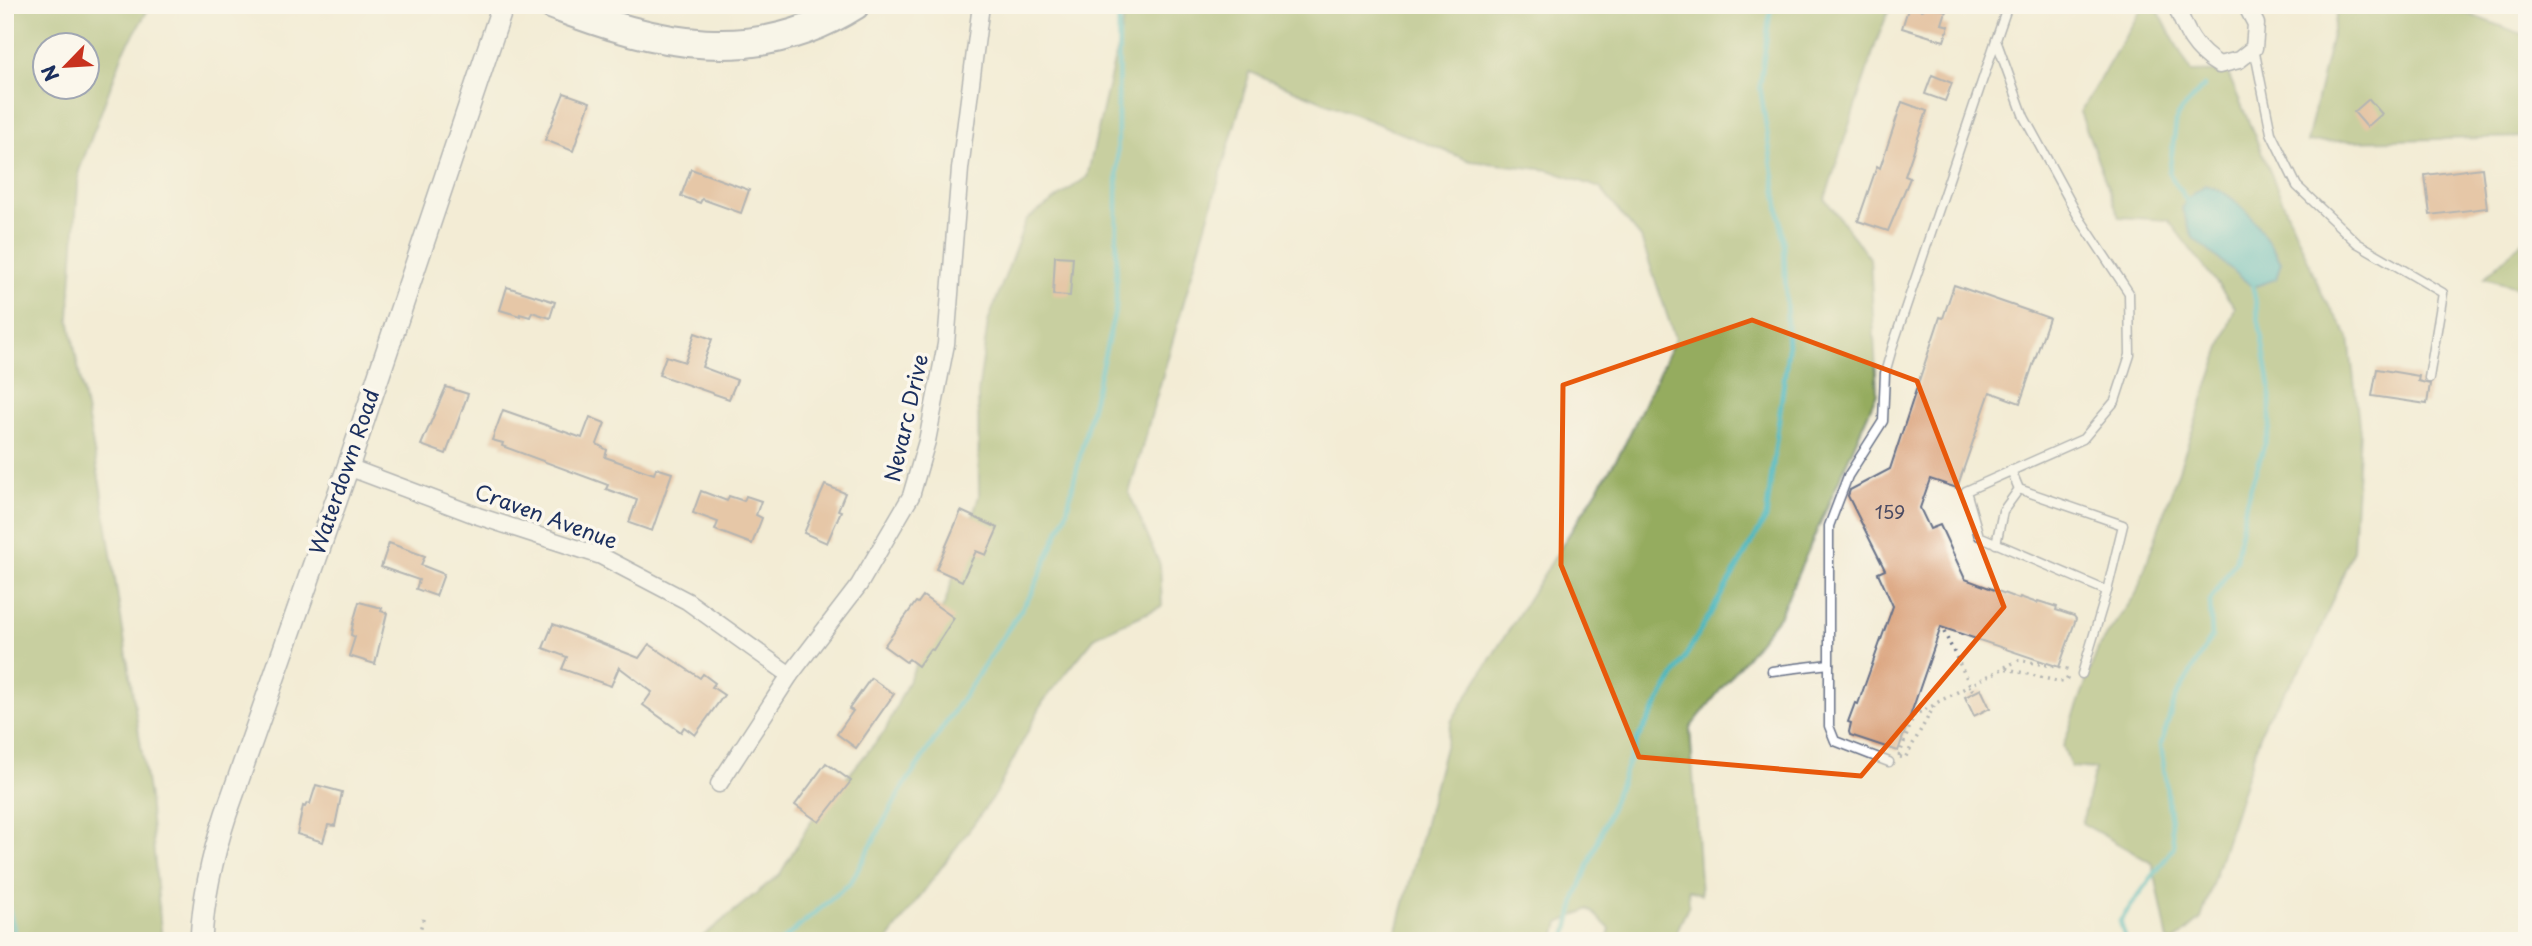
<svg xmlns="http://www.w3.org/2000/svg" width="2532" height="946" font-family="'Playpen Sans',sans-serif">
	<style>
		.forest { fill: #95ac5e; stroke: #586e5e; stroke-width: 2; fill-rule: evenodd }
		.water { fill: #44b4bb; stroke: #30728c; stroke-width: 2 }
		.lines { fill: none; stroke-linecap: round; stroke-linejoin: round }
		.stream { stroke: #44b4bb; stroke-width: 5 }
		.building { fill: #d7996f }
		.lane-casing { stroke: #677188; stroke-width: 11 }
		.street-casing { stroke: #677188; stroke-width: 19 }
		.secondary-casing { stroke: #677188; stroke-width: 24 }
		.highway-casing { stroke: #677188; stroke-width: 32 }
		.path { stroke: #677188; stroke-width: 3.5; stroke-dasharray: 2 5; stroke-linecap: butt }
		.lane { stroke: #fff; stroke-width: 8 }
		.street { stroke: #fff; stroke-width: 16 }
		.secondary { stroke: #fff; stroke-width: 21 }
		.highway { stroke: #fff; stroke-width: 28 }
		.marked { fill: none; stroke: #e8590c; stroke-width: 5; stroke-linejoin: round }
		.labels { text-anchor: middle; stroke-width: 7; stroke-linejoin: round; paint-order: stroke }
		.number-label { font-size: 18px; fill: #4a4a62 }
		.street-label { font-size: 21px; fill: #1b2f5e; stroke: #fbf7ec }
	</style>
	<rect width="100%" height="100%" fill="#fbf7ec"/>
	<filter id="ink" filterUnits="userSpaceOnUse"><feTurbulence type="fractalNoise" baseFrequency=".0143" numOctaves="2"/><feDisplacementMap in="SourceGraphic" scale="14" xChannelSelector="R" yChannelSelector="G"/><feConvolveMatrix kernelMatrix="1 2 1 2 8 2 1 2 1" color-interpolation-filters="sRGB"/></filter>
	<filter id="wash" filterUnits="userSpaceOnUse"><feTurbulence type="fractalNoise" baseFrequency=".00686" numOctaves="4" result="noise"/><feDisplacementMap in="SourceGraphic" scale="28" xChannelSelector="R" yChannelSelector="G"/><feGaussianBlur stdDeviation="1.57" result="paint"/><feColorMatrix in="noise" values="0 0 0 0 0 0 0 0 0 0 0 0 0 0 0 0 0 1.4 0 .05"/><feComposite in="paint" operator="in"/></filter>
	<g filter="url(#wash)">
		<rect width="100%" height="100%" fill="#f3ecd6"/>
		<g class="forest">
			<path d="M5,5H151L124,51L79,171L69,318L101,489L149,798L162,941H5ZM46,46H88V88H46Z"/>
			<path d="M1127,5H1891L1876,43L1825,199L1870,258L1877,393L1780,615L1690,728L1701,895L1688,889L1689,905L1672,941H1607L1610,929L1589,909L1559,923L1554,941H1394L1452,720L1622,450L1675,339L1641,238L1600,188L1549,170L1470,161L1250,72L1129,493L1160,565L1162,606L1096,636L1043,702L995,795L887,941H697L780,874L811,821L885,731L945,603L979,496L978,393L988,322L1026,220L1087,177Z"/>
			<path d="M2144,5H2155L2191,72L2227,71L2324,298L2349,337L2360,432L2353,550L2310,655L2265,720L2201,919L2175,941H2168L2153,864L2082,823L2095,769L2071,767L2063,746L2099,646L2136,594L2235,307L2168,220L2119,217L2080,112Z"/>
			<path d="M2339,5H2444L2527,36V137L2307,142Z"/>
			<path d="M2527,237V290L2484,278Z"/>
		</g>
		<path class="water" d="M2205,185C2244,196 2260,229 2281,262L2276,279L2253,287L2193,238L2182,209L2186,200Z"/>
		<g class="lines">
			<g class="stream">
				<path d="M2186,200L2169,173L2177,116L2204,86"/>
				<path d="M5,895L17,941"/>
				<path d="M782,941L851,882L900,792L1032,593L1066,514L1116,307L1119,5"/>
				<path d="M1565,941L1576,897L1638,738L1766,518L1788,350L1784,245L1760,86L1771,5"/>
				<path d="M2126,941L2120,921L2174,847L2161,744L2175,699L2212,636L2210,601L2236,560L2246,502L2270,428V386L2253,287"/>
			</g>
		</g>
		<g id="blocks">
			<g class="building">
				<path d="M1909,6L1921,10L1930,6L1946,11L1942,24L1949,26L1944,41L1902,28Z"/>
				<path d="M1932,75L1952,83L1945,101L1925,94Z"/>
				<path d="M564,93L590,102L573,151L545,140Z"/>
				<path d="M2369,99L2382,114L2367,127L2354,112Z"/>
				<path d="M1902,102L1927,111L1905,176L1910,178L1888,231L1858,221L1877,166L1880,168Z"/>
				<path d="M2482,168L2487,208L2430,215L2425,175Z"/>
				<path d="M691,169L749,190L741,213L702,199L700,203L681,196Z"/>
				<path d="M1055,256L1073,257L1070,296L1053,295Z"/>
				<path d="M1954,285L2049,318L2020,403L1990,392L1957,488L1930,479L1920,508L1930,529L1940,525L1965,579L2019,599L2020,597L2037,603L2038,601L2057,607L2056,610L2074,616L2076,619L2059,667L1941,627L1898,751L1850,735L1849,732L1851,723L1848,722L1855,703L1858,704L1893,606L1878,573L1885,570L1848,496L1850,490L1890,469L1940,317L1943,318Z"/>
				<path d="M507,287L555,302L550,318L532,312L530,317L520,314V316L500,310Z"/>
				<path d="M695,333L712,339L702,367L737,380L729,399L659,375L666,356L685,362Z"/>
				<path d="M2377,369L2419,376L2418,381L2430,384L2427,404L2372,396Z"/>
				<path d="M446,387L468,394L446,454L421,445Z"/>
				<path d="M503,410L582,438L590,417L605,423L597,444L607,450L605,457L654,474L656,468L672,473L652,531L629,523L637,500L606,489L608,485L502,446L503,443L492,440Z"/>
				<path d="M825,485L845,493L838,510L841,511L827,543L804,533Z"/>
				<path d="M701,491L727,501L729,496L744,501L746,496L761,501L756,515L762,518L752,544L715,530L718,522L693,513Z"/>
				<path d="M961,511L998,528L986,555L976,551L962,581L936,569Z"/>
				<path d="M389,543L425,556L421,565L444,574L436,596L416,589L419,580L381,567Z"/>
				<path d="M923,596L954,618L933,650L930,649L918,666L909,659L906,662L884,646L916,602L918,603Z"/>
				<path d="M359,602L382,608L381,611L387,613L375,664L349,656L355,637L351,635L353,623Z"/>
				<path d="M553,624L639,658L649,644L700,678L703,674L715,683L712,687L724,695L695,735L684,727L681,732L643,705L652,692L619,667L611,686L562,669L567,657L543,648Z"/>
				<path d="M871,678L894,694L856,748L837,734L853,711L849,709Z"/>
				<path d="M1981,689L1990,708L1974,716L1965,697Z"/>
				<path d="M826,763L851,781L819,822L795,805Z"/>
				<path d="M316,785L342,792L335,826L328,825L323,842L297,834L303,806L305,807L307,803L310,804Z"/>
			</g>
		</g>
	</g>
	<g filter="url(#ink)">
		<use href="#blocks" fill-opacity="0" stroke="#677188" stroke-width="2"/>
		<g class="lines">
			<g class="lane-casing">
				<g id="lane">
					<path d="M2008,5L1996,40L2024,117L2078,216L2129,293L2130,355L2115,401L2083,439L1966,491L1979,536L2107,591"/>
					<path d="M2254,48L2271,133L2297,186L2357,243L2443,293L2429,378"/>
					<path d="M2011,470L2019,489L2123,525L2107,591L2082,674"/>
					<path d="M1996,544L2003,511L2019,489"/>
					<path d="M1772,671L1829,664"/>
					<path d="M1889,762L1835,741L1829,726V526L1848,476L1883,421L1885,373L1893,345L1996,40"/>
				</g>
			</g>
			<g class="street-casing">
				<g id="street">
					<path d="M2176,5C2186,32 2194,50 2219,65L2239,60L2254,48L2256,24L2247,7L2244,5"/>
					<path d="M348,467L478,516L601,556L687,601L790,675"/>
					<path d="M719,784L790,675L859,585L911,496L927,441L946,344L960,169L981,5"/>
				</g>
			</g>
			<g class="secondary-casing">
				<path id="secondary" d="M201,941C203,896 212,857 226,814L348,467L503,5"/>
			</g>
			<g class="highway-casing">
				<path id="highway" d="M553,5C656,45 755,68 855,5"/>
			</g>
			<g class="path">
				<path d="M1944,632L1974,693"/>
				<path d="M2005,667L2019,660L2072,670"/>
				<path d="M1899,756L1914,715L1934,705"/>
				<path d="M1900,757L1905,758L1936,703L2004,668L2060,682L2066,681L2069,675"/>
				<path d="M417,941L424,916"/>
			</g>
			<use href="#lane" class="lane"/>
			<use href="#street" class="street"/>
			<use href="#secondary" class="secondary"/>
			<use href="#highway" class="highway"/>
		</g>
	</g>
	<path d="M0 0H2532V946H0ZM1752,320L1917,381L2004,607L1861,776L1639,757L1561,565L1563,385Z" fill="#f3ecd6" fill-opacity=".55" fill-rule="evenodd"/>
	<path class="marked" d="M1752,320L1917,381L2004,607L1861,776L1639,757L1561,565L1563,385Z"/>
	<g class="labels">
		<g class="number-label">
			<text x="1890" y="519">159</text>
		</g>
		<g class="street-label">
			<text transform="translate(907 418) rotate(-77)" y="7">Nevarc Drive</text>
			<text transform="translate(345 472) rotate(-71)" y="7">Waterdown Road</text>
			<text transform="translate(546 517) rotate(20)" y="7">Craven Avenue</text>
		</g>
	</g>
	<rect width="2532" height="946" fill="none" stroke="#fbf7ec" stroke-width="28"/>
	<g transform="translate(66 66) rotate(245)"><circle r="33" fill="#fbf7ec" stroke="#a1a7b3" stroke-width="2"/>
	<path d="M0-5L12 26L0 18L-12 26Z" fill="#c8321e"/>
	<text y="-10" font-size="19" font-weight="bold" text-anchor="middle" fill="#1b2f5e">N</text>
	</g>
</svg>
